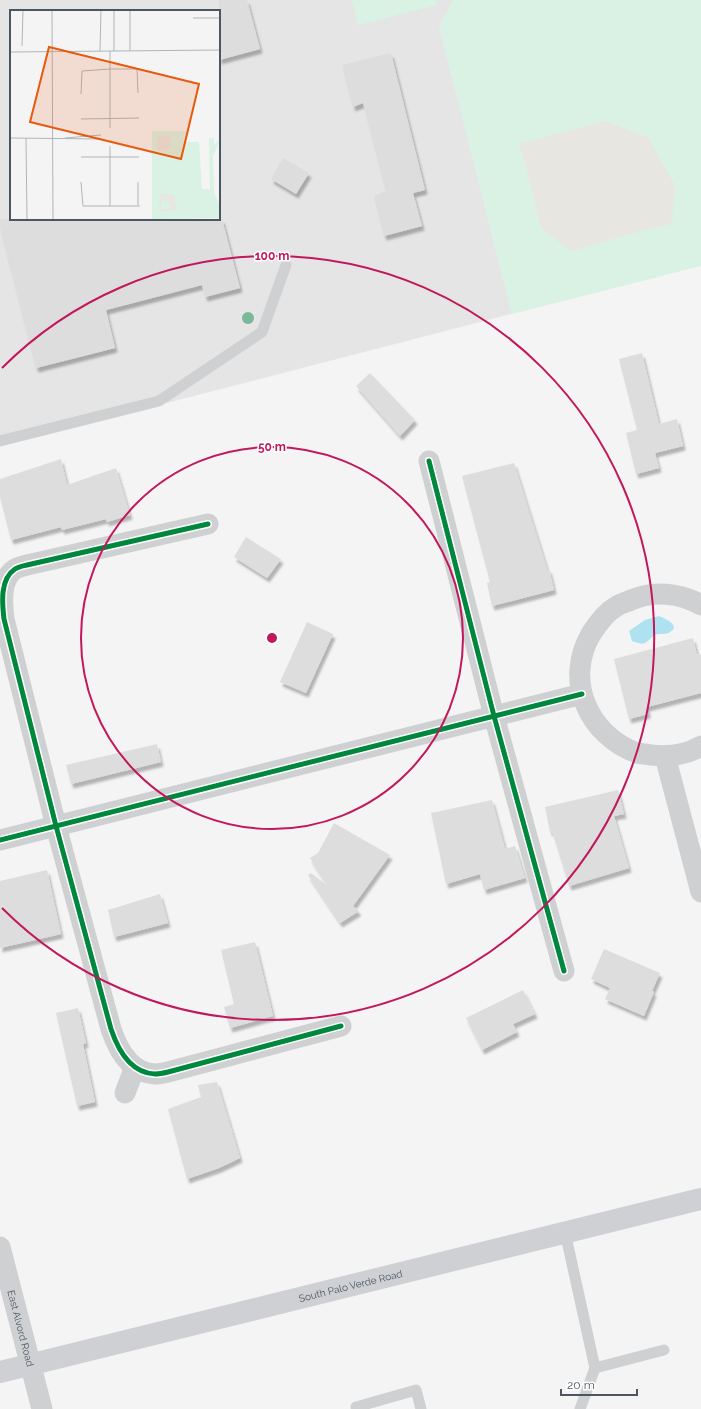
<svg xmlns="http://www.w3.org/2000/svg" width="701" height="1409" font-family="Raleway,sans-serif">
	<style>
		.education { fill: #e6e5e6; fill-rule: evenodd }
		.green { fill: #d9f2e3 }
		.sand { fill: #e7e6e1 }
		.water { fill: #aee2f0 }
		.building { fill: #ddddde; filter: url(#shadow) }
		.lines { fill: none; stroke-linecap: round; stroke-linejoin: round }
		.lane { stroke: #ced0d2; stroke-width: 11 }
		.street { stroke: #ced0d2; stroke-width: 21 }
		.secondary { stroke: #ced0d4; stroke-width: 22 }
		.cycleway-casing { stroke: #fff; stroke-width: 8 }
		.cycleway { stroke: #00873e; stroke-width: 5 }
		.tree { fill: #7ab899 }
		.ring { fill: none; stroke: #c2185b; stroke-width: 2 }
		.labels { text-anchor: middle; stroke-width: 3; stroke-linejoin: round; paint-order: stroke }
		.street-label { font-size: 10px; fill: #4a5661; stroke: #fff }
		.inset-road { fill: none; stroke: #b0b5b9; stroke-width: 1 }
		.view { fill: #e8590c; fill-opacity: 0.15; stroke: #e8590c; stroke-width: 2 }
		.inset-edge { fill: none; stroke: #4a5661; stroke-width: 2 }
		.centre { fill: #c2185b; stroke: #fff; stroke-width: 2 }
		.ring-label { font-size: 12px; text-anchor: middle; font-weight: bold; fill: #c2185b; stroke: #fff; stroke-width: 3; stroke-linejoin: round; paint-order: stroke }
	</style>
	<defs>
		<filter id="shadow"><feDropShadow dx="2.5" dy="4.5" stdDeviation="1" flood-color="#0004"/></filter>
	</defs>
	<rect width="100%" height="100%" fill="#f4f4f4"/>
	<path class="education" d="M0,0H701V265L0,446ZM11,11H219V219H11Z"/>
	<g class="green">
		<path d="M352,0H435L437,5L358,25Z"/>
		<path d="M453,0H701V266L512,314L439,27Z"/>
	</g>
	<path class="sand" d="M605,121L649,138L676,188L671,224L645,230L571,251L541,228L524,160L519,144Z"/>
	<path class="water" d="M659,616C663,618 682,625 670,632C666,635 659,633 655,635C651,637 648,642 645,643C641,645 636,642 632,641L629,631L645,620Z"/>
	<g class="building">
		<path d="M219,0H247L260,49L219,60Z"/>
		<path d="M391,53L425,190L413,193L422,226L384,236L374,196L386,191L363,103L353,107L342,65Z"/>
		<path d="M283,158L309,173L296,194L271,179Z"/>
		<path d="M0,219H222L240,288L205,297L202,285L106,310L115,348L36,368L0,228Z"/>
		<path d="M642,353L659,424L677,419L683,446L655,453L659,468L636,474L626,433L637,430L619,359Z"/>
		<path d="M370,373L415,420L400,436L356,386Z"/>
		<path d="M61,459L67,485L116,468L130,515L107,522L106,519L62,530L61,527L11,540L0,497V479Z"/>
		<path d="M514,463L547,569H549L554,590L492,606L487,583L490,582L462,476Z"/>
		<path d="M246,537L281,559L267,578L234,557Z"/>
		<path d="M307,622L333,634L306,693L280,682Z"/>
		<path d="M693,638L697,655L701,654V693L647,707L648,714L629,719L614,659Z"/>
		<path d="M157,744L161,762L71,784L66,765Z"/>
		<path d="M618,790L624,814L614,816L629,868L569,886L552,831L550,832L545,807Z"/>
		<path d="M492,800L505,849L515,846L525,878L484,890L480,874L446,884L431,813Z"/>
		<path d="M334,823L390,855L353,906L359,911L340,923L308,875L311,873L328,886L310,858L318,853Z"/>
		<path d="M47,870L61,934L0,948V881Z"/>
		<path d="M160,894L168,923L114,937L108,910Z"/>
		<path d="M255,942L273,1016L230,1028L224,1007L234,1004L221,950Z"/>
		<path d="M604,949L660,973L652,991L654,992L644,1016L605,999L610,988L591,979Z"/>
		<path d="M523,990L535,1014L513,1024L517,1032L482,1050L466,1018Z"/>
		<path d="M78,1008L86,1043L83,1044L95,1102L77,1106L56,1013Z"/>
		<path d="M217,1082L240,1158L219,1168L187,1179L168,1109L201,1097L198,1085Z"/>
	</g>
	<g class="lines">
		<g class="lane">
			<path d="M0,441L159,401L262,332L286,265"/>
			<path d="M565,1232L595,1368L580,1409"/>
			<path d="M595,1368L664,1350"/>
			<path d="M357,1409L356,1407L416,1390L421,1409"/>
		</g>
		<g class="street">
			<path d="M429,461L494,716L564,971"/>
			<path d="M208,524L27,565C23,566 18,567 15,569C0,579 2,602 4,619L56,826L111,1029C118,1050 130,1073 155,1074C159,1074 164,1073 168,1072L341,1026"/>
			<path d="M701,605C680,593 654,590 631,600C627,602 622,603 617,606C606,612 598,623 591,634C564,680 588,735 637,753C641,754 647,754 651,755C669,757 686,755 701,746"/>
			<path d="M665,756L701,892"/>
			<path d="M0,840L582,694"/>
			<path d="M125,1093L135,1067"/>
			<path id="s1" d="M0,1247L42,1409"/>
		</g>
		<path class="secondary" id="s2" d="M0,1372L701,1199"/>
		<g class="cycleway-casing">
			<g id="cycleway">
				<path d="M429,461L494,716L564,971"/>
				<path d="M208,524L27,565C23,566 18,567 15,569C0,579 2,602 4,619L56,826L111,1029C118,1050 130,1073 155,1074C159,1074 164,1073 168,1072L341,1026"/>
				<path d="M0,840L582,694"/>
			</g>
		</g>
		<use href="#cycleway" class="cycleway"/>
	</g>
	<circle class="tree" cx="248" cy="318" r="6"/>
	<g class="ring">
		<circle cx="272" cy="638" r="191"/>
		<path d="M2 368A382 382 0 1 1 2 908"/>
	</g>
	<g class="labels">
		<g class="street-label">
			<text dy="4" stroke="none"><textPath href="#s2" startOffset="361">South Palo Verde Road</textPath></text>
			<text dy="4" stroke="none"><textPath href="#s1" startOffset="84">East Alvord Road</textPath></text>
		</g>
	</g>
	<g transform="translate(10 10)">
		<rect width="210" height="210" fill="#f4f4f4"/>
		<path d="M142,121H175L177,123L176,132H189L192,179H200L199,128H204V135L210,130L203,146L204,183L210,195V208L142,209Z" fill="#d9f2e3"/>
		<path d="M150,126H160V136L157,140H147V129ZM150,183L164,185L167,201H149ZM151,190L160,192L159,200L151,199Z" fill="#e7e6e1" fill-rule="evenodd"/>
		<path class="inset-road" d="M42,0L43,210M104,0V41M183,8H210M12,36L13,0M90,41L91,0M100,41V118M120,41V0M0,42L210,40M71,84L72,61L100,59H127L128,83M71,109L129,108M0,128L91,129M16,128L17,210M55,128L91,125M100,136V196M71,147H129M71,172L73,196H130M128,195V172"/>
		<path class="view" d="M39,37L189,74L171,149L20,112Z"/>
		<rect width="210" height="210" class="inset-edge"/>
	</g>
	<circle cx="272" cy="638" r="6" class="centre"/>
	<g class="ring-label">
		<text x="272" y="260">100 m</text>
		<text x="272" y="451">50 m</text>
	</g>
	<path d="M561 1389v6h76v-6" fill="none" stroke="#4a5661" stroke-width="2"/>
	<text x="567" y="1389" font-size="12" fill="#4a5661" stroke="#ffffff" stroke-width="3" paint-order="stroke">20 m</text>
</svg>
